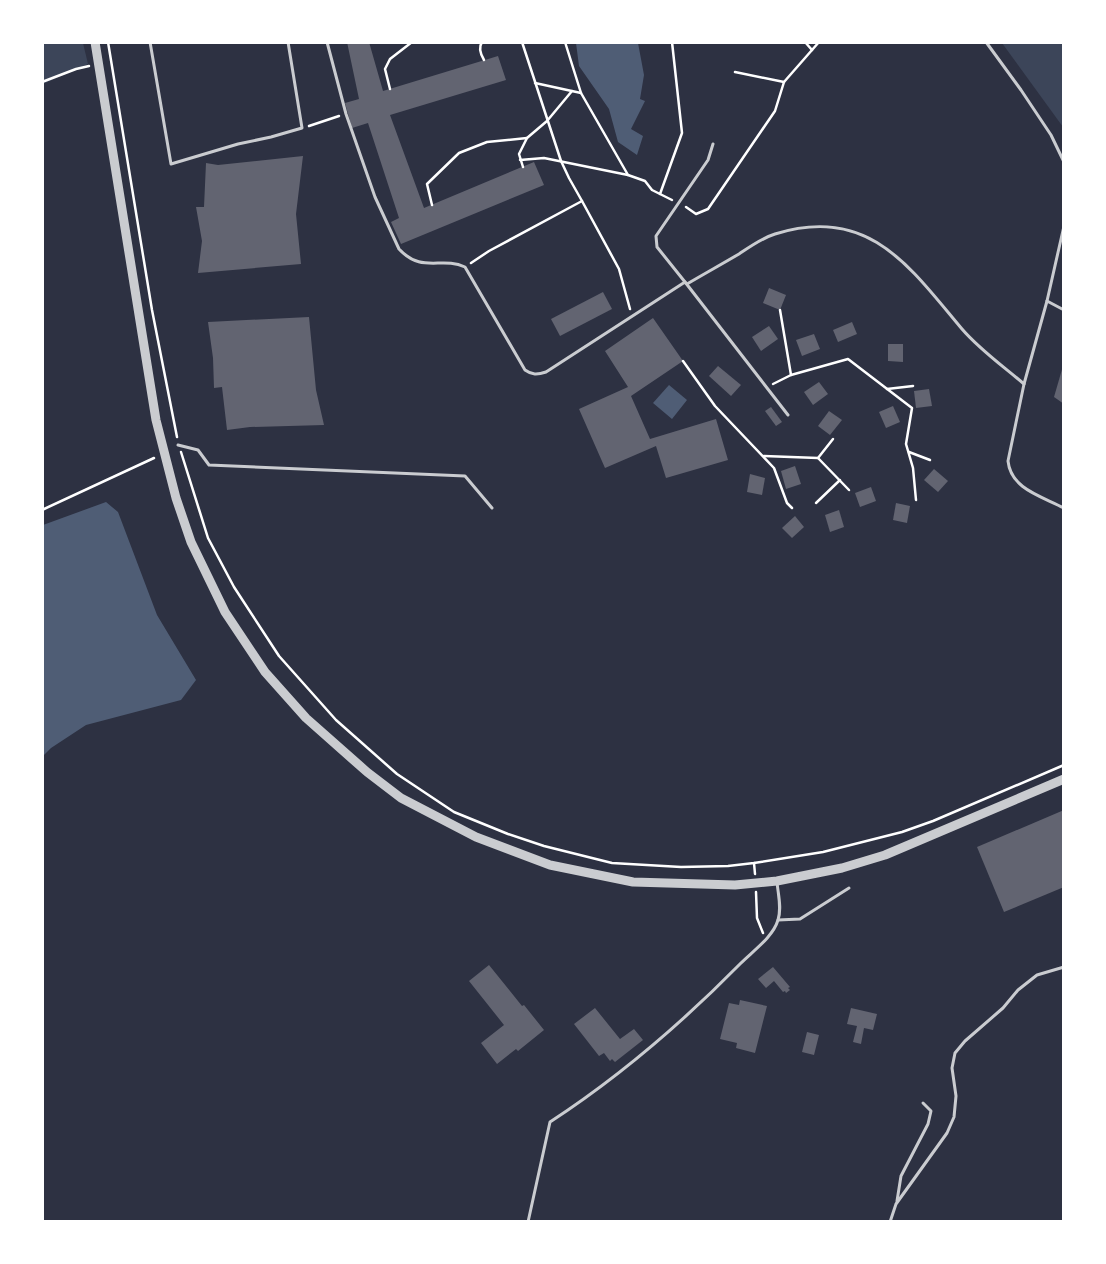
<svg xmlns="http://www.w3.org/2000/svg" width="1106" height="1264" font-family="Cabin,sans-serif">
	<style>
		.green { fill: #3c4559 }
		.water { fill: #4f5d75 }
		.building { fill: #626471 }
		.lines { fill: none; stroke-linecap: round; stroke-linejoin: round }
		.path { stroke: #fff; stroke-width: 2.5 }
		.service { stroke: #caccd0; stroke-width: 3 }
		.tertiary { stroke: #caccd0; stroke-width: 9 }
	</style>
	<rect width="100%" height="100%" fill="#2d3142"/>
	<g class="green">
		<path d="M43,43H83L88,64L43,84Z"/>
		<path d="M1002,43H1063V127Z"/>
	</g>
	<g class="water">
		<path d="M576,43H638L644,75L640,99L645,101L631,129L643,136L637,155L618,142L609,109L579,66Z"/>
		<path d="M669,385L687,400L672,419L653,403Z"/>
		<path d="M106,502L118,512L157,615L196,680L181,700L86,725L51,748L43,756V525Z"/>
	</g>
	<g class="building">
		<path d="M347,42H369L383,91L498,56L506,80L390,115L424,208L534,162L544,185L401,244L391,222L399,218L368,123L352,128L345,103L359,99Z"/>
		<path d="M303,156L296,214L301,264L198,273L202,241L196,207H204L206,163L218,165Z"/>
		<path d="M769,288L786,295L780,310L763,303Z"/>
		<path d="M603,292L612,309L560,336L551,319Z"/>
		<path d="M309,317L316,390L324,425L250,427L227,430L222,387L214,388L213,358L208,322Z"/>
		<path d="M653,318L683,361L631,396L650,439L716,419L728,460L666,478L656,446L605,468L579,409L628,387L605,351Z"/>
		<path d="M852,322L857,334L838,342L833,330Z"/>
		<path d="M769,326L778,339L761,351L752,337Z"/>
		<path d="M814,334L820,349L802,356L796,340Z"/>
		<path d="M888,344H903V362L888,361Z"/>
		<path d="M718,366L741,385L731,396L709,376Z"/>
		<path d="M1063,366H1064V404L1054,397Z"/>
		<path d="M819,382L828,394L813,405L804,392Z"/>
		<path d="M929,389L932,406L916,408L914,391Z"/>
		<path d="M893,406L900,422L886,428L879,412Z"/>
		<path d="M771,407L782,422L776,426L765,411Z"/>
		<path d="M829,411L842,420L830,435L818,426Z"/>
		<path d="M795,466L801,484L786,489L781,471Z"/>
		<path d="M934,469L948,481L938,492L924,480Z"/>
		<path d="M750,474L765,478L762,495L747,492Z"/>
		<path d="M871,487L876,501L860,507L855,493Z"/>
		<path d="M896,503L910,506L907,523L893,520Z"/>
		<path d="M839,510L844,527L830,532L825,515Z"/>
		<path d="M795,516L804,527L792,538L782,528Z"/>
		<path d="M1064,810V887L1004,912L977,847Z"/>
		<path d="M489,965L522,1006L524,1005L544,1030L518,1051L516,1049L497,1064L481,1043L504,1025L469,981Z"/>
		<path d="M773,967L790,987L788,988L790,990L786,993L785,991L783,992L774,981L766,988L758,979Z"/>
		<path d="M740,1000L767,1006L755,1053L736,1048L737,1043L720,1039L729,1003L739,1005Z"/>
		<path d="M595,1008L620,1039L634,1029L643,1040L615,1062L612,1059L610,1061L604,1053L599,1056L574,1024Z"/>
		<path d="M851,1008L877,1014L873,1030L864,1028L861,1044L853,1042L857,1026L847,1024Z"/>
		<path d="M807,1032L819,1035L814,1055L802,1052Z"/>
	</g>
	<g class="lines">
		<g class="path">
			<path d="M108,42L152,310L177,437"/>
			<path d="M482,42C478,48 481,55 484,60"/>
			<path d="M565,42L581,93L628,175L645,181L652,190L660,194L682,133L672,42"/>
			<path d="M805,42L812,50"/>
			<path d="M735,72L784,82"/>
			<path d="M42,82L76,69L89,66"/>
			<path d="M535,83L581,93"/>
			<path d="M390,89L385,69L390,59L412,42"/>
			<path d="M309,126L339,116"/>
			<path d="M520,160L544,158L628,175"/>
			<path d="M523,167L519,154L527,138L547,121L572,91"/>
			<path d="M660,194L672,200"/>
			<path d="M582,201L619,269L630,309"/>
			<path d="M432,205L427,184L459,153L487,142L527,138"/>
			<path d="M686,207L696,214L708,209L775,111L784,82L819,42"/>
			<path d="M471,263L489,251L582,201L569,178L561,161L522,42"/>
			<path d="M780,310L791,375"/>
			<path d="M683,361L715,406L774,468L787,503L792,508"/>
			<path d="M773,384L791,375L848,359L912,408L906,444L913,468L916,500"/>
			<path d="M887,389L913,386"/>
			<path d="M181,452L208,538L234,587L279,656L336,720L397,774L454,812L508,834L544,846L612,863L681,867L728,866L754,863L823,852L902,832L933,821L1064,765"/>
			<path d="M909,452L930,460"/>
			<path d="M764,456L818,458L833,439"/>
			<path d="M818,458L849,490"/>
			<path d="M816,503L840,480"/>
			<path d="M42,510L154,458"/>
			<path d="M754,863L755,874"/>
			<path d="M756,892L757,918L763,933"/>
		</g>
		<g class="service">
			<path d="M150,42L171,164L238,144L271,137L302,128L288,42"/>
			<path d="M327,42L346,114L375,197L399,249C422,274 441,256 465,267L525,370C532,375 537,375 546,372L685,282L788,415"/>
			<path d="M986,42L1021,90L1051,135L1064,162"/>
			<path d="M1064,226L1047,301L1024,384L1008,461C1011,489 1041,496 1064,508"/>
			<path d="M685,282L657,247L656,236L708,160L713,144"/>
			<path d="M687,284C704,274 722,264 739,254C751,246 762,238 775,234C869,205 909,266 962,329C980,350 1003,366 1024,384"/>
			<path d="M1047,301L1064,310"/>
			<path d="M178,445L198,450L209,465L465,476L492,508"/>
			<path d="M778,920L800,919L849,888"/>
			<path d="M897,1201L901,1176L928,1124L931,1111L923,1103"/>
			<path d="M528,1222L550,1122C619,1077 683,1022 741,963C753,951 773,937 778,920C782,908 778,894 777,882"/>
			<path d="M890,1222L896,1204L947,1133L954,1117L956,1096L952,1068L955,1053L965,1041L1003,1008L1018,990L1037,975L1064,967"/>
		</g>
		<path class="tertiary" d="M95,42L156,420L176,498L191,542L225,612L265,672L306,718L367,772L401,798L476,837L550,865L633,882L735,885L777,881L842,868L885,855L1064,779"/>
	</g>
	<rect width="1106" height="1264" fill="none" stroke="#ffffff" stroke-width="88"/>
</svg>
